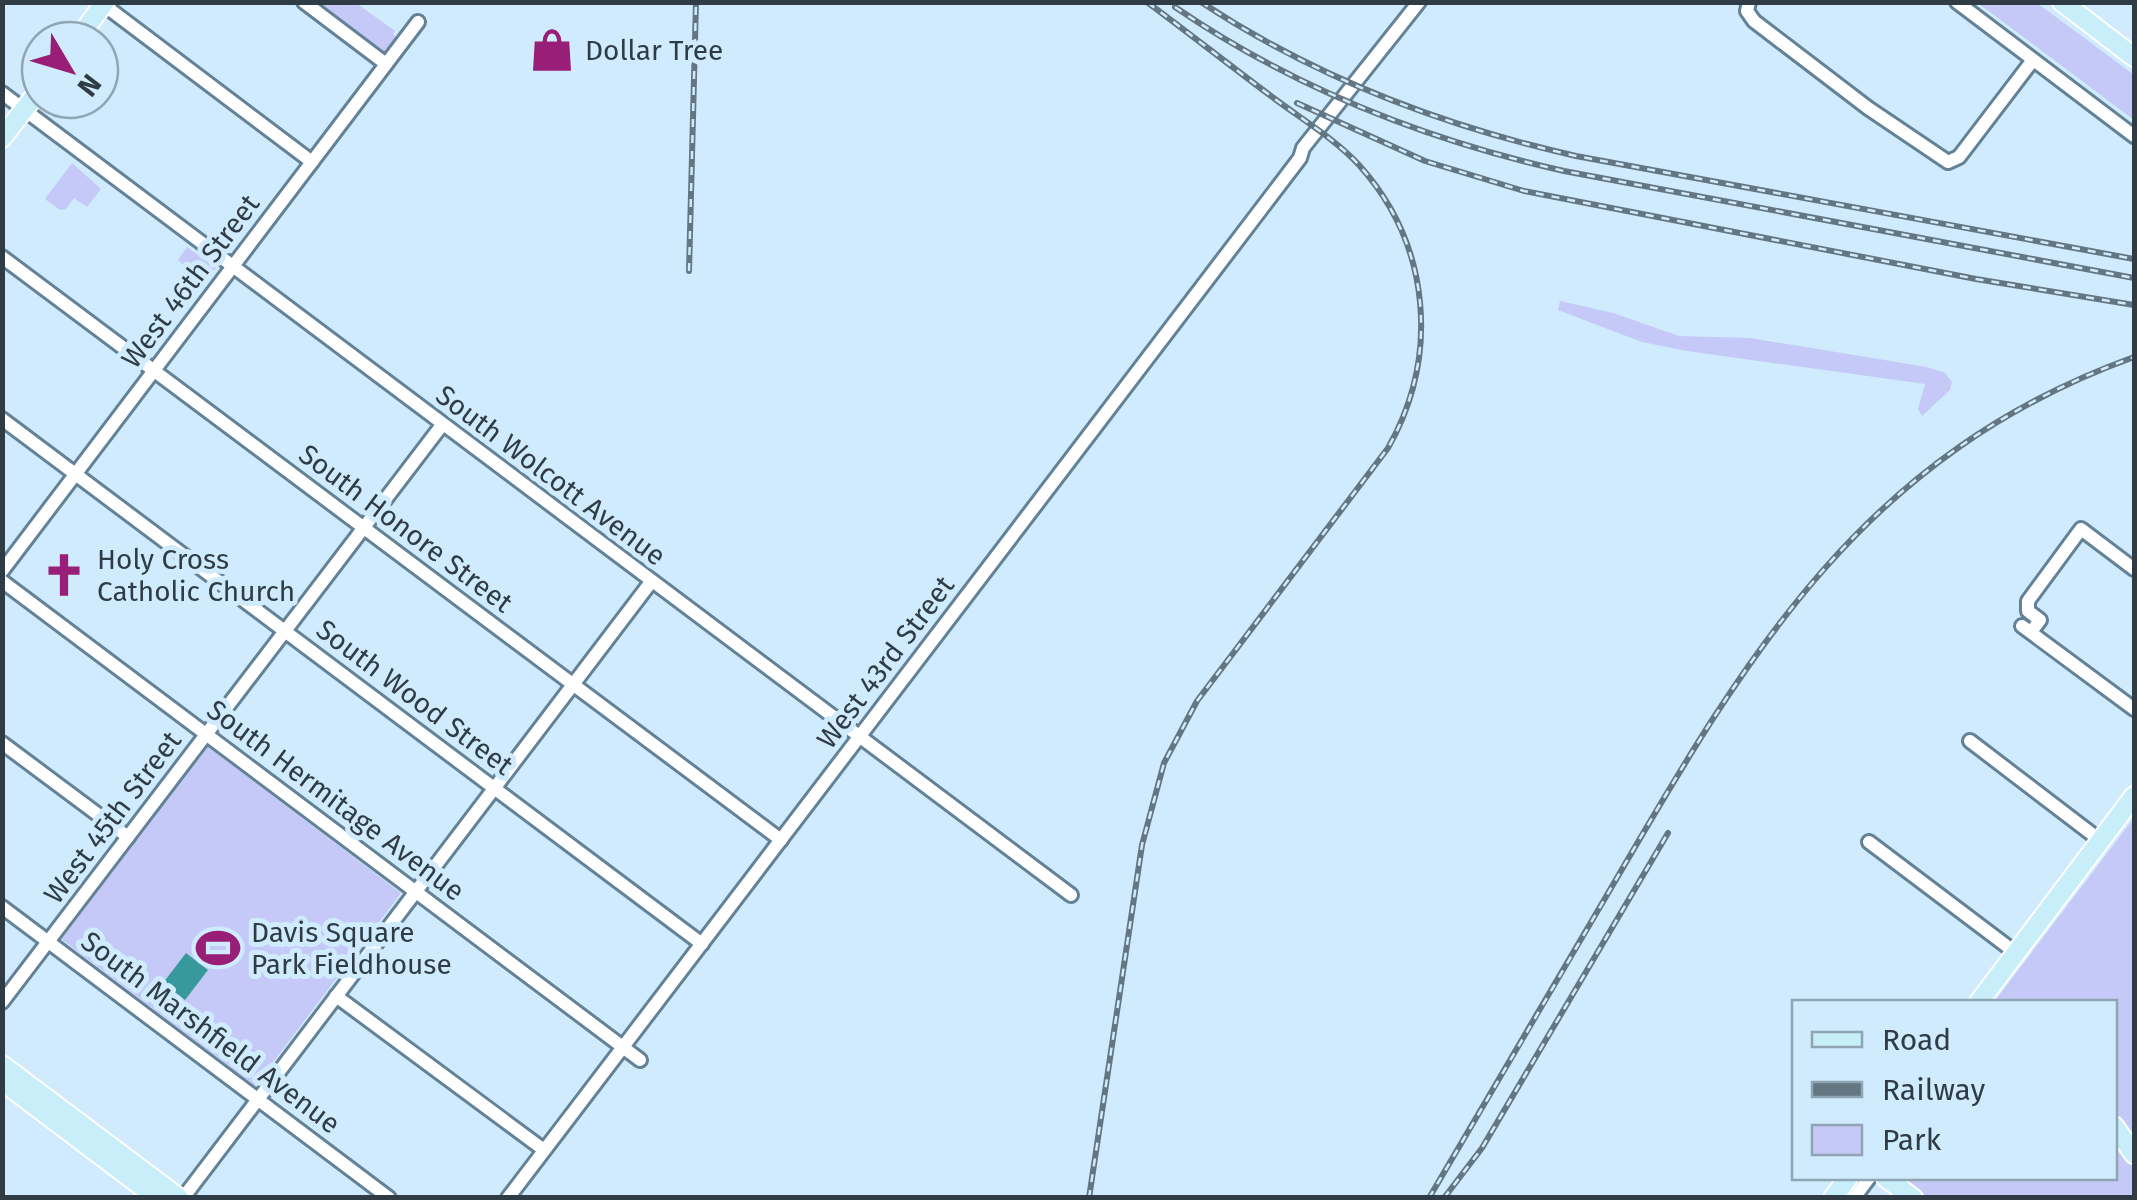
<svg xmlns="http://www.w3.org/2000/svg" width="2137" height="1200" font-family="'Fira Sans',sans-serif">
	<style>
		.green { fill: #c4c9f8 }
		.water { fill: #38999c }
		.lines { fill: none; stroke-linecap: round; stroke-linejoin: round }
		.minor-casing { stroke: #648297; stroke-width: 18 }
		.major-casing { stroke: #fff; stroke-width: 22 }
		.minor { stroke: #fff; stroke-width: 12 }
		.major { stroke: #c7eef9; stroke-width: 18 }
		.rail-casing { stroke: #647682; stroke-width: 6 }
		.rail { stroke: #d0ebfd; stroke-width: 2.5; stroke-dasharray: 8; stroke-linecap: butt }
		.labels { text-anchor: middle; stroke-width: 10; stroke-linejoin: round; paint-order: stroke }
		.poi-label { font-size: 28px; fill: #2f3c45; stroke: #d0ebfd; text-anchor: start }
		.street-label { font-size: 28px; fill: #2f3c45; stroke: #d0ebfd }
	</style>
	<rect width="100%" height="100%" fill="#d0ebfd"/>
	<g class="green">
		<path d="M312,3H356L395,31L393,34L398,38L383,56Z"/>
		<path d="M1978,3H2037L2134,75V120Z"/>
		<path d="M72,163L101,189L87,207L74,198L66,209L60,210L45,199Z"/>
		<path d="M187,247L216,268L203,285L178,260Z"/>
		<path d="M1560,301L1613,313L1679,336L1750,338L1927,367L1945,373L1952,382L1950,390L1922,416L1918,409L1925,384L1687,351L1642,342L1558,310Z"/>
		<path d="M207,746L401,893L255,1086L61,939Z"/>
		<path d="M2134,818V1197H1928L1901,1178H2114V1002H1994Z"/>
	</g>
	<path class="water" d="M186,953L208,970L185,1000L163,983Z"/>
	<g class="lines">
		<g class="minor-casing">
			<g id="minor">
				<path d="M100,2L312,162"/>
				<path d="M304,2L386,64"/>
				<path d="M1749,2L1747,11L1754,21L1868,108L1948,162L1959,157L2033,60"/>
				<path d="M1957,2L2134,136"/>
				<path d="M2,93L1071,895"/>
				<path d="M2,257L781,840"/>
				<path d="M2,419L702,944"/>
				<path d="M2,571L418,22"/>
				<path d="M2,581L640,1060"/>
				<path d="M2022,626L2134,709"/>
				<path d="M2031,632L2040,620L2028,611V601L2081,529L2134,569"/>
				<path d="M1970,741L2101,841"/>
				<path d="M2,743L128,837"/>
				<path d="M1869,842L2016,953"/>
				<path d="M2,907L389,1198"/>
				<path d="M336,996L544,1150"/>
				<path d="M2,1002L442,425"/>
				<path d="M183,1198L651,582"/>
				<path d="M508,1198L1300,158L1303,148L1419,2"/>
				<path d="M1854,1198L1869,1178"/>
			</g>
		</g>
		<g class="major-casing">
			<g id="major">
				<path d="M2062,2L2134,57"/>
				<path d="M77,40L105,2"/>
				<path d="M2,138L40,89"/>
				<path d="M1979,1002L2134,796"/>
				<path d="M2,1065L179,1198"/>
				<path d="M2,1081L157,1198"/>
				<path d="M2114,1126L2134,1154"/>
				<path d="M1886,1178L1913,1198"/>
				<path d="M1833,1198L1848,1178"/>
			</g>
		</g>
		<use href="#minor" class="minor"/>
		<use href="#major" class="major"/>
		<g class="rail-casing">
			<g id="rail">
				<path d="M1201,2C1316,78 1443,126 1576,156L2134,259"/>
				<path d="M1175,7C1292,87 1426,140 1564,171L2134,278"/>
				<path d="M1297,103L1425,161L1524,191L1976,279L2134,305"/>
				<path d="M689,271L696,2"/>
				<path d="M1089,1198L1142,845L1164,763L1197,701L1388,448C1440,356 1431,245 1359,165C1335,139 1303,120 1275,99C1232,67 1190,34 1147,2"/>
				<path d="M1429,1198C1491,1093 1553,988 1614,883C1750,649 1866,454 2134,357"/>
				<path d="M1444,1198L1482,1148L1668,833"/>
			</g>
		</g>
		<use href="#rail" class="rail"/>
	</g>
	<defs>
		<g id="shop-bare" transform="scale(3.45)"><path d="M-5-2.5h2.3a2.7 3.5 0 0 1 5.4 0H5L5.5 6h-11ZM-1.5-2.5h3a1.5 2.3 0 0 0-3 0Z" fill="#991e77" stroke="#d0ebfd" stroke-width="2.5" paint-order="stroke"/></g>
		<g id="church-bare" transform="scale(3.45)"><path d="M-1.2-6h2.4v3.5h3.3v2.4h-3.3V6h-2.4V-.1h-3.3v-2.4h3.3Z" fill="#991e77" stroke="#d0ebfd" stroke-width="2.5" paint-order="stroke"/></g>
		<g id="stadium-bare" transform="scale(3.45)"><path d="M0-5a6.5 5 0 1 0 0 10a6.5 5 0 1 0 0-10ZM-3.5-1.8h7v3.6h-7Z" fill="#991e77" stroke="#d0ebfd" stroke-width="2.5" paint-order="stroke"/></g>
	</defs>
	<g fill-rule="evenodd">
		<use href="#shop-bare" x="552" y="50"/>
		<use href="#church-bare" x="64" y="575"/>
		<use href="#stadium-bare" x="218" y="948"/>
	</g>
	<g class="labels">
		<g class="poi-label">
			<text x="585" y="60">Dollar Tree</text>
			<text x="97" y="569">Holy Cross<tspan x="97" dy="32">Catholic Church</tspan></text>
			<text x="251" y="942">Davis Square<tspan x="251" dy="32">Park Fieldhouse</tspan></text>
		</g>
		<g class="street-label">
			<text transform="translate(190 281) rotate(-53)" y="10">West 46th Street</text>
			<text transform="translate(551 475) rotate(37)" y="10">South Wolcott Avenue</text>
			<text transform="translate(406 528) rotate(37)" y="10">South Honore Street</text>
			<text transform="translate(885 662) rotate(-53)" y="10">West 43rd Street</text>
			<text transform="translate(415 697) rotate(37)" y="10">South Wood Street</text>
			<text transform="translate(336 800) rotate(37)" y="10">South Hermitage Avenue</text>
			<text transform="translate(112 817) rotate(-53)" y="10">West 45th Street</text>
			<text transform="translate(211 1032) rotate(37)" y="10">South Marshfield Avenue</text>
		</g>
	</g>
	<rect width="2137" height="1200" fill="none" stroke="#2f3c45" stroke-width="10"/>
	<rect x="1792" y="1000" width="325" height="180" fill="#d0ebfd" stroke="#90a5b3" stroke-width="2.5"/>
	<rect x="1812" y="1032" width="50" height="15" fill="#c7eef9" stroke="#90a5b3" stroke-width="2.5"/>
	<text x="1882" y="1050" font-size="30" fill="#2f3c45">Road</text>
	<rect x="1812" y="1082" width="50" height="15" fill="#647682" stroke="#90a5b3" stroke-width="2.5"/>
	<text x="1882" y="1100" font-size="30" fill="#2f3c45">Railway</text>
	<rect x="1812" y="1125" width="50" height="30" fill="#c4c9f8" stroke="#90a5b3" stroke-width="2.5"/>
	<text x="1882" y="1150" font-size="30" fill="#2f3c45">Park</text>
	<g transform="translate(70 70) rotate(128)"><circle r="48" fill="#d0ebfd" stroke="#90a5b3" stroke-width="2.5"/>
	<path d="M0-8L18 38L0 25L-18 38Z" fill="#991e77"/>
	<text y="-15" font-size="28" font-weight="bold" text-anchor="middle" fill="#2f3c45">N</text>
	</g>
</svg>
